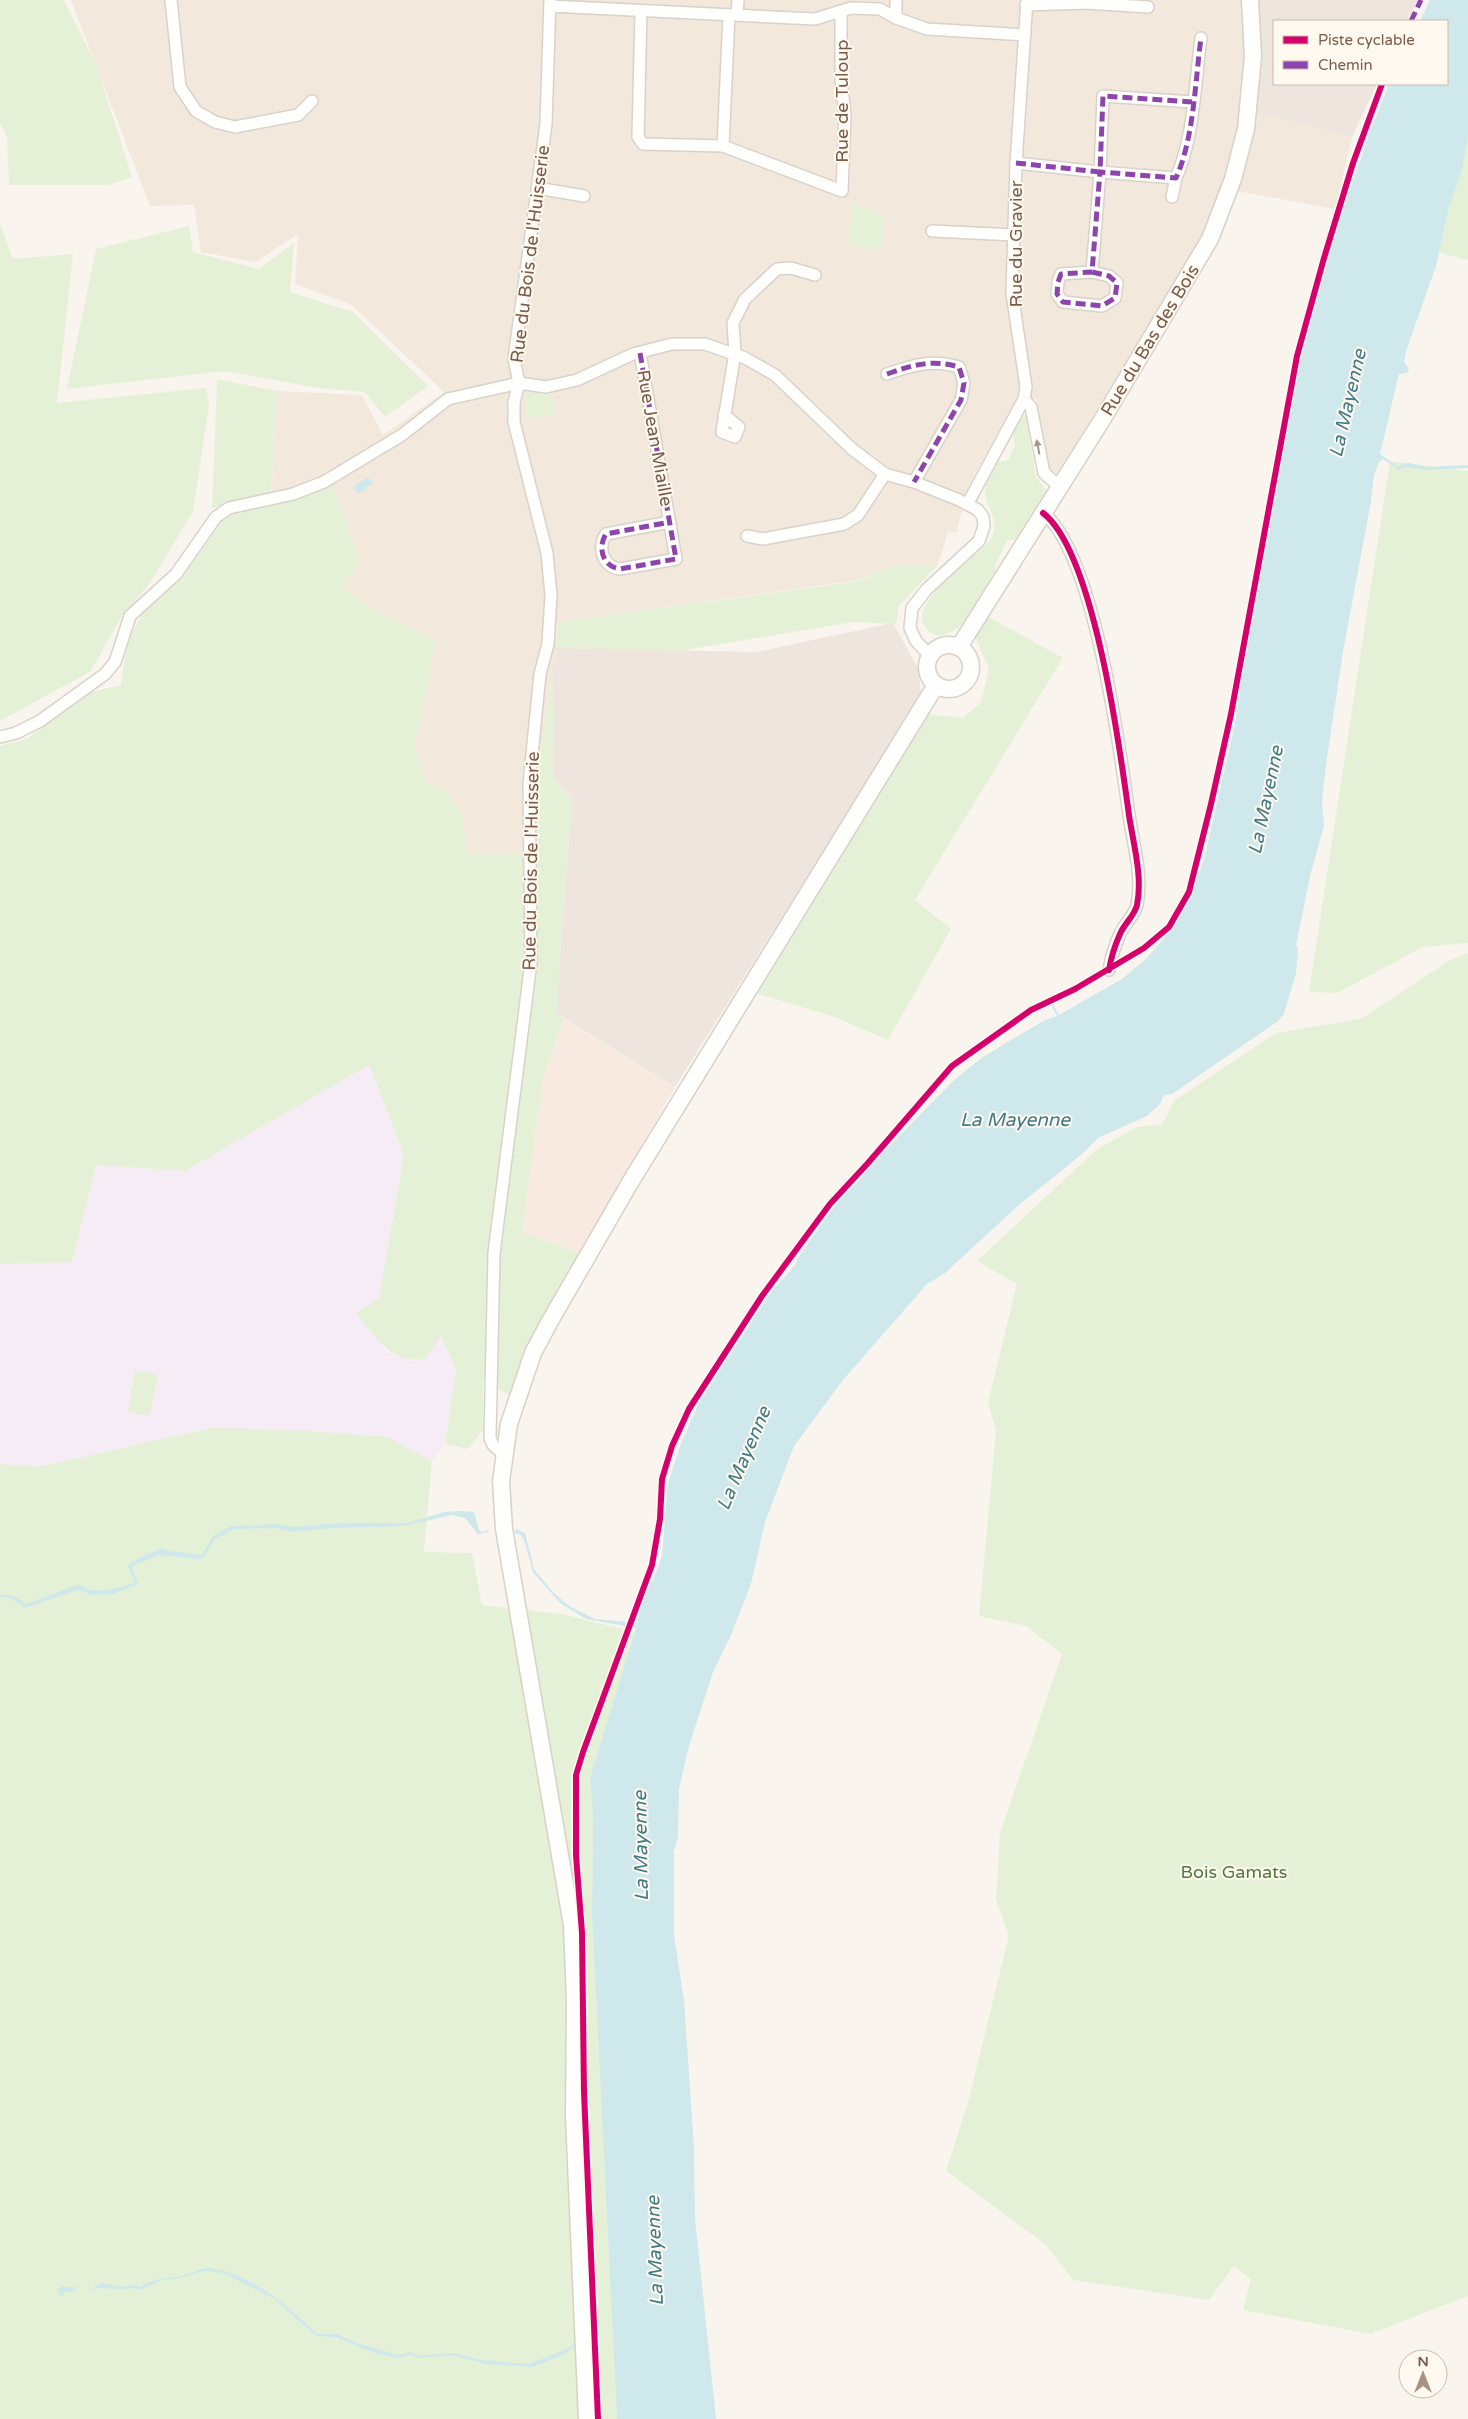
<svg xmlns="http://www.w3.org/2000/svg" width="1468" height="2419" font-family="'Varela Round',sans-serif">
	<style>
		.residential { fill: #f2e8db }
		.commercial { fill: #f9eae1 }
		.industrial { fill: #ede5de }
		.education { fill: #f6ecf5 }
		.green { fill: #e5f1d7 }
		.water { fill: #cee8eb }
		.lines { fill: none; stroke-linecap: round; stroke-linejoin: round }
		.street-casing { stroke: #d9d2cb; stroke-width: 14 }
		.secondary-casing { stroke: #d9d1c9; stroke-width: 19 }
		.street { stroke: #fefefc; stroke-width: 11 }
		.secondary { stroke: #fefefc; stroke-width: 16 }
		.quiet { stroke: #8e44ad; stroke-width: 5; stroke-dasharray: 10 5; stroke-linecap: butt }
		.cycleway-casing { stroke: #fff9f0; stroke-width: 9 }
		.cycleway { stroke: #d6006c; stroke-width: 6 }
		.oneway { fill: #a99588 }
		.labels { text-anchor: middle; stroke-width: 4; stroke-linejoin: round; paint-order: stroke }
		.street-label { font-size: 18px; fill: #7b5c4a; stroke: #fff9f0 }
		.park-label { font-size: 18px; fill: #4f7b3d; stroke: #fff9f0 }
		.water-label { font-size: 19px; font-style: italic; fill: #3f7b88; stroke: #fff9f0 }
	</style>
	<rect width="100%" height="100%" fill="#f9f5ee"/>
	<path class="residential" d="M71,0H1249L1254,111L1352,137L1335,209L1242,192L1219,195L1195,250L1057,474L1048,471L1036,399L1017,398L970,483L956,533L948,532L938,565L897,566L853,581L558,622L557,648L537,777L538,855L465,854L463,816L426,784L415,745L436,640L375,611L342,586L271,500L277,391L362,395L383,435L444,392L352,305L295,284L298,234L255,262L201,252L194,205L150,206Z"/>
	<path class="commercial" d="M564,1019L675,1087L580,1253L522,1232L543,1077Z"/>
	<g class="industrial">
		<path d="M1249,0H1418L1407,21H1274V84H1377L1352,137L1254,111Z"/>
		<path d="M893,623L918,668L921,695L675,1087L556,1013L572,797L554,779L553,670L557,648L756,652Z"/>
	</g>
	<path class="education" d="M369,1065L404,1154L379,1300L357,1313L388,1353L412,1361L425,1359L441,1336L456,1370L445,1444L432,1461L387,1437L211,1428L38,1467L0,1464V1264L72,1262L96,1165L185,1171Z"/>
	<g class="green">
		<path d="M0,0H64L97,67L132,177L109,185H9L7,137L0,123Z"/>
		<path d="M1468,110V260L1428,250Z"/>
		<path d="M852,201L884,217L882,251L849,245Z"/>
		<path d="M0,223L13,259L73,254L57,403L206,388L209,405L193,511L152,580L120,619L90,672L0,721Z"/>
		<path d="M189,226L193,252L259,269L294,243L290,292L353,312L428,386L385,417L365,392L317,388L225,371L67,389L96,249Z"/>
		<path d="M217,379L277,391L271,495L212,508Z"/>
		<path d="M551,390L555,414L529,418L525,394Z"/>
		<path d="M1024,415L1026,416L1036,477L1046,490L1016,539L1007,541L995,565V573C981,595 967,634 938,636C886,614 977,560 990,540C1002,523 987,509 985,493C984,483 991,472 995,463L1008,460L1015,446L1012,432Z"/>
		<path d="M1390,461L1468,471V943L1423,947L1337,993L1309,992Z"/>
		<path d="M332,483L360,561L343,586L375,611L436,640L415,745L426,784L443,787L463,816L466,854L538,855L537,777L553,670L554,779L572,797L556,1013L564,1019L543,1077L522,1232L580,1253L509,1395L483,1380V1430L468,1449L445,1444L456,1370L441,1336L425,1359C391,1365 375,1336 356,1313L379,1299L404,1154L369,1065L185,1171L96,1165L72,1262L0,1264V746L28,738L87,693L121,685L127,642L146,607L178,582L227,515Z"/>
		<path d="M938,565L899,606L896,624L853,622L679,651L557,648L558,622L853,582L897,566Z"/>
		<path d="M989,617L1063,658L915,900L951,929L888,1040L832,1016L755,993L924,714L963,718L981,702L989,669L975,636Z"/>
		<path d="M1468,953V2296L1370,2334L1243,2310L1251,2279L1234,2266L1209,2300L1073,2280L1045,2244L946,2171L969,2099L1009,1935L996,1900L1000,1833L1062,1654L1026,1626L979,1616L996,1431L988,1402L1017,1284L977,1261L1097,1149L1137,1127L1162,1124L1174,1101L1276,1033L1361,1019L1450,960Z"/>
		<path d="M135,1371L158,1374L150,1416L128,1412Z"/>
		<path d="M211,1428L310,1431L387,1437L432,1461L424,1552L472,1553L482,1605L561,1614L635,1632L590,1778L593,1819L592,1916L617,2419H0V1464L38,1467Z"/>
	</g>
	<g class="water">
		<path d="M1430,0H1468V136L1462,169L1448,210L1436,266L1406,351L1404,362L1409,369L1407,373L1399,374L1380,454L1397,466L1409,463L1426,467L1468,465V468L1424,470L1407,467L1399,470L1383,459L1379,462L1374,475L1371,501L1343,652L1327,758L1322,800L1324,826L1311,872L1296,945L1298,949L1296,973L1284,1014L1278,1021L1172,1094L1164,1095L1160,1104L1147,1116L1098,1138L1082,1154L1020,1204L944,1274L927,1284L843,1380L794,1446L765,1522L751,1584L731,1635L713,1672L689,1746L679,1789L678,1837L674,1851V1935L684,2000L694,2148L695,2218L716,2419H617L592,1916L593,1819L590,1778L636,1628L586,1619L560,1603L533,1572L524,1540L520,1534L514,1533L516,1529L525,1533L534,1569L553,1592L569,1606L595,1619L637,1623L639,1613L634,1599L653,1580L662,1556L668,1483L681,1443L699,1403L771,1292L796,1264L797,1259L833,1208L863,1176L870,1166L954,1080L983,1057L1045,1020L1057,1016L1051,1005L1053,1004L1059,1015L1122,979L1147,958L1174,926L1187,903L1204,860L1235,724L1251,621L1300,363L1330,247L1371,129L1389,84H1447V21H1420Z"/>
		<path d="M368,477L373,483L358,494L353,487Z"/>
		<path d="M461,1511L474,1512L479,1530L483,1532L490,1529L488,1532L478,1534L465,1518L453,1515L404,1526L332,1528L293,1532L277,1528L234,1529L215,1539L203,1558L199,1559L160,1555L132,1566L138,1584L113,1594L100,1595H92L79,1590L24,1608L11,1598L0,1597V1595C13,1594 17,1598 27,1604L76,1585C83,1585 85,1590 91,1590C107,1592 120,1588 135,1582L128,1566L130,1563L161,1548L170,1551L202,1555L213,1536L231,1526L278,1524L292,1527L341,1523H408L444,1512Z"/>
		<path d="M208,2268C251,2273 287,2305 317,2334H337L357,2343L397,2355L411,2352L420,2356L453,2353L481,2360L529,2364L567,2349L577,2341L579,2344L564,2354L533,2367L487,2364L450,2355L420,2358L411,2355L396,2358L369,2351L336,2337L316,2336L273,2298L223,2273L204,2271L176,2279L161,2280L141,2290C132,2286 129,2290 120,2289C109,2289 102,2286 90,2290L101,2283L122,2287L134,2284L140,2287C156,2276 164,2280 181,2276C190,2274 199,2269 208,2268Z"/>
		<path d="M63,2285L65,2287H76V2291L66,2292L61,2297L57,2290Z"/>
	</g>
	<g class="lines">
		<g class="street-casing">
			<g id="street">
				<path d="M171,0L180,87L196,111L215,122L235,127L298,115L312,101"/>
				<path d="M1026,5L1086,3L1148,7"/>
				<path d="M550,6L815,19L851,8L880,9L896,18L927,29L1025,35"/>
				<path d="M641,11L638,137L643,144L723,146L842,191L845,115L841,80V12"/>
				<path d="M737,15L738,0"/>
				<path d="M896,18V0"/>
				<path d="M723,146L729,15"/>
				<path d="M1016,163L1100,172L1103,96L1192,102"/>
				<path d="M537,188L584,196"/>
				<path d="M1172,197L1176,178"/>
				<path d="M932,231L1015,235"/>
				<path d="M1092,272L1109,276L1117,283L1115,298L1102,306L1063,302L1057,294L1058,282L1061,274L1092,272L1100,172L1176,178C1194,138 1195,82 1201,38"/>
				<path d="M640,353L676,559L620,569C603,567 597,548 606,534L670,522"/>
				<path d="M887,374C913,365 931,359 959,367L964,383L961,400L914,482"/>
				<path d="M1024,399L1031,407L1044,473L1060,487"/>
				<path d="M724,415L739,427L735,437L722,432L735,353L733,323L745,299L777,269L791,268L815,275"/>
				<path d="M968,503L1024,399L1026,387L1012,293L1016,163L1027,0"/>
				<path d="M1043,513C1094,552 1120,749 1129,815C1133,843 1143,876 1137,905C1135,915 1124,924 1120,934C1115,945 1111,958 1109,970"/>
				<path d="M747,536L763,539L844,524L858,515L885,474"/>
				<path d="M0,737L16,733L40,721L105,674L115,662L130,616L176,574L216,517L229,508L293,494L324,482L402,435L448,399L519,383L546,387L577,380L633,354L672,344H705L745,358L775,375L852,449L885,474L914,482L959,500L978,510L983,517L984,526L979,541L927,589L912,608L910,628L916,641L930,656"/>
				<path d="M503,1454L493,1445L490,1438L494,1253L531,962L529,784L540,674L548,644L551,595L547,553L514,422V402L519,383L514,359L546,124L550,0"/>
			</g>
		</g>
		<g class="secondary-casing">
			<g id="secondary">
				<circle cx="949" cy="667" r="22"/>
				<path d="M959,647L1102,420L1210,239L1233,179L1246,129L1253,56L1250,0"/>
				<path d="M587,2419L574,2116L575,2001L572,1925L504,1529L501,1481L509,1424L533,1353L550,1321L631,1181L936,685"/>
			</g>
		</g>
		<use href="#street" class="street"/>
		<use href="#secondary" class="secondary"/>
		<g class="quiet">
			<path d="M1411,21L1421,0"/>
			<path d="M1016,163L1100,172L1103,96L1192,102"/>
			<path d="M1092,272L1109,276L1117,283L1115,298L1102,306L1063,302L1057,294L1058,282L1061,274L1092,272L1100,172L1176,178C1194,138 1195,82 1201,38"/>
			<path d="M640,353L676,559L620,569C603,567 597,548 606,534L670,522"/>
			<path d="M887,374C913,365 931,359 959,367L964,383L961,400L914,482"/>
		</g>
		<g class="cycleway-casing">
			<g id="cycleway">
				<path d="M1043,513C1094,552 1120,749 1129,815C1133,843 1143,876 1137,905C1135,915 1124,924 1120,934C1115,945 1111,958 1109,970"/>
				<path d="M598,2419L584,2092L582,1933L576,1855V1775L583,1752L652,1565L660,1519L662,1479L672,1446L689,1409L762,1296L830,1204L868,1163L952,1066L1031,1010L1075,989L1144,948L1169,927L1189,892L1211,804L1231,714L1297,356L1324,258L1353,163L1382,84"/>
			</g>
		</g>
		<use href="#cycleway" class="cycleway"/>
	</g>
	<defs><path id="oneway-solid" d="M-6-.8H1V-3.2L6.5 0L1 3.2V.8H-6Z" transform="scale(1.25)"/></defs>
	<use class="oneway" href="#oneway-solid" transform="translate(1038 447) rotate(-101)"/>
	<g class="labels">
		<g class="street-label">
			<text transform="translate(842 101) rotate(-90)" y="6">Rue de Tuloup</text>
			<text transform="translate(1016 244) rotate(-90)" y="6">Rue du Gravier</text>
			<text transform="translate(530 254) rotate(-83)" y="6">Rue du Bois de l'Huisserie</text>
			<text transform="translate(1150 340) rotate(-59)" y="6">Rue du Bas des Bois</text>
			<text transform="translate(655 438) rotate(80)" y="6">Rue Jean Miaille</text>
			<text transform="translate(531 861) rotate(-89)" y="6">Rue du Bois de l'Huisserie</text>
		</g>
		<g class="park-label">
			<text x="1234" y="1878">Bois Gamats</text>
		</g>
		<g class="water-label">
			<text transform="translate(1347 403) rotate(-77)" y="7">La Mayenne</text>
			<text transform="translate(1265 800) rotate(-78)" y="7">La Mayenne</text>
			<text x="1015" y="1126">La Mayenne</text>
			<text transform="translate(743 1458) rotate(-67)" y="7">La Mayenne</text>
			<text transform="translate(640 1846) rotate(-91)" y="7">La Mayenne</text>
			<text transform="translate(654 2251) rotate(-92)" y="7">La Mayenne</text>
		</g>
	</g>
	<rect x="1273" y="20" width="175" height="65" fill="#fff9f0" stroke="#cabaae"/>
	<rect x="1283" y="36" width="25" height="8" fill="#d6006c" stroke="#cabaae"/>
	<text x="1318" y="45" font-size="15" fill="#7b5c4a">Piste cyclable</text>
	<rect x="1283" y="61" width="25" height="8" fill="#8e44ad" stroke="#cabaae"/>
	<text x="1318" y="70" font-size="15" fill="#7b5c4a">Chemin</text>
	<g transform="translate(1423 2374)"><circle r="24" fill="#fff9f0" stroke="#cabaae"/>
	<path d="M0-4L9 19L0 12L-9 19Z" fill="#a79283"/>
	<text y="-8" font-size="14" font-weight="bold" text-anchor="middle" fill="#7b5c4a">N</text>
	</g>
</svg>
